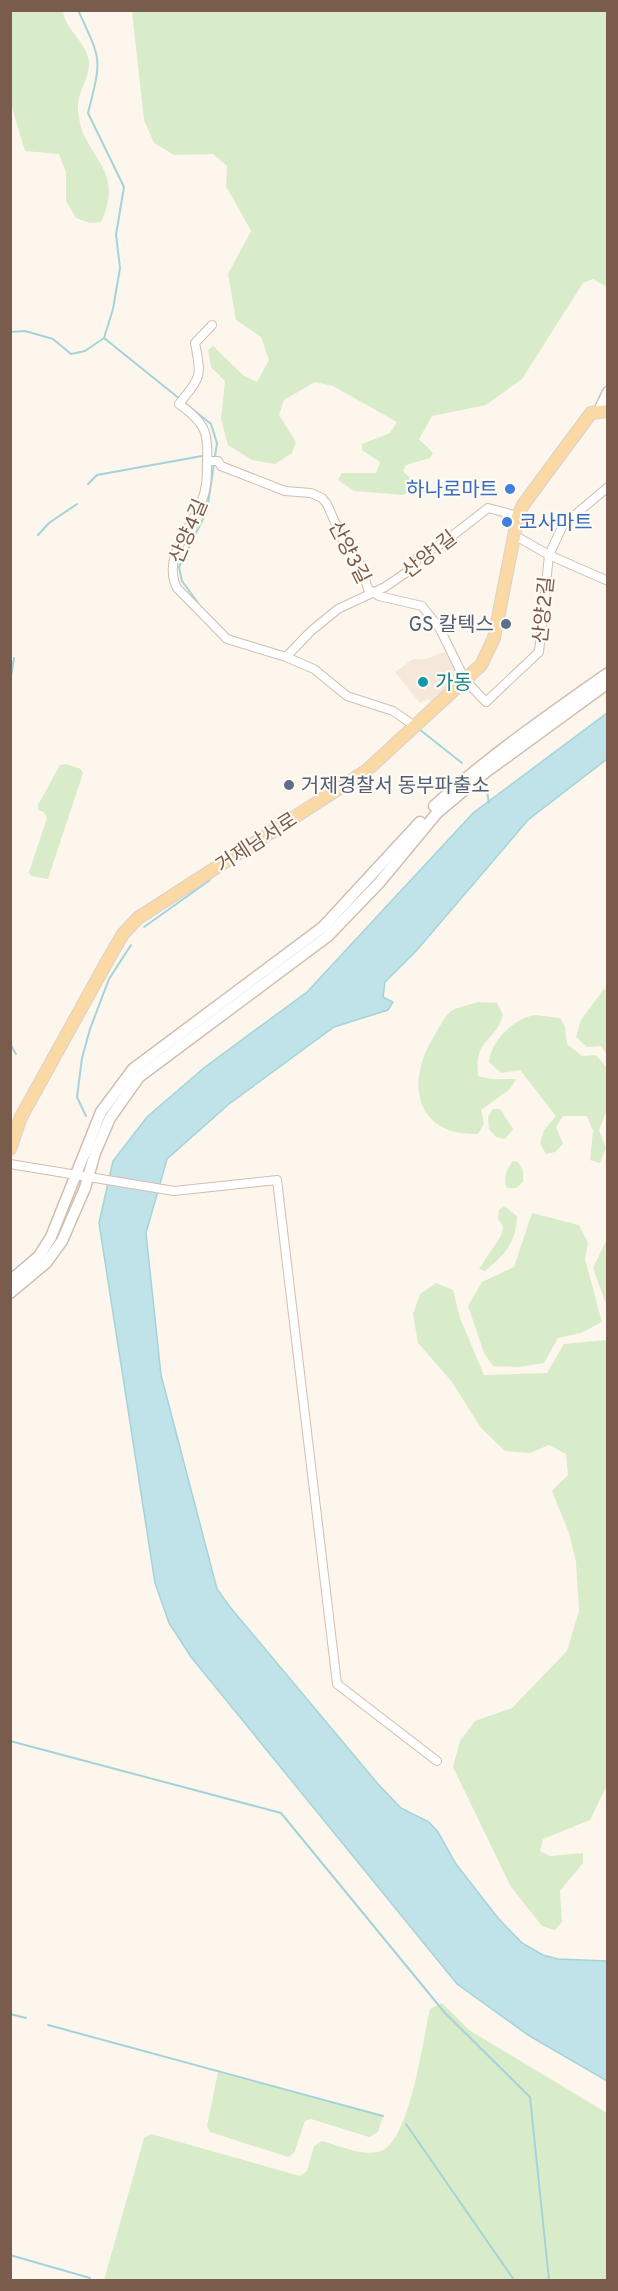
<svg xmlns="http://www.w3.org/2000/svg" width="618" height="2291" font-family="Overpass,'Noto Sans KR',sans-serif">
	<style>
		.residential { fill: #f5e8da }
		.green { fill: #d8ecc9 }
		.water { fill: #bfe3e8; stroke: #a5d3da; stroke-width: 1.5 }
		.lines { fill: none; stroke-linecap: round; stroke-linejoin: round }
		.stream { stroke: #a5d3da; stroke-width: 2 }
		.minor-casing { stroke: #d1beb0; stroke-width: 10 }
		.tertiary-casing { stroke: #d1beb0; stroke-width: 13 }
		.primary-casing { stroke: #dad1cd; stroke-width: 14 }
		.minor { stroke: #fff; stroke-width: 8 }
		.tertiary { stroke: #fff; stroke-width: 10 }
		.primary { stroke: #fbd9a5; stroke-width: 12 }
		.shop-dot { fill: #3f7fe0; stroke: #fffaf3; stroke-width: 2 }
		.service-dot { fill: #5c6f8a; stroke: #fffaf3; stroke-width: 2 }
		.culture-dot { fill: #0f9aa8; stroke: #fffaf3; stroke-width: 2 }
		.labels { text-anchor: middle; stroke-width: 4.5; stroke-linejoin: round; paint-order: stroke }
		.shop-label { font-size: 20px; fill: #366cbe; stroke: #fffaf3; text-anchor: end }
		.street-label { font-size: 20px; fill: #7a5c4d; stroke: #fffaf3 }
		.service-label { font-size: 20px; fill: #4e5e75; stroke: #fffaf3; text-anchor: end }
		.culture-label { font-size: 20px; fill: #0d838f; stroke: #fffaf3; text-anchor: start }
	</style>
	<rect width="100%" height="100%" fill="#fdf6ec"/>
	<path class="residential" d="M444,652L457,666L461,675L433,702L427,699L420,703L395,672L413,659H426Z"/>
	<g class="green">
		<path d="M10,11H63C65,30 88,43 89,63C90,77 77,93 78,107C78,156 128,166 101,222L90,223L76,218L66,201V172L59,154L25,151L11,104Z"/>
		<path d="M132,11H607V287L593,279L583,283L522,379L486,405L432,416L419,439L433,453L430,458L406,465L403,471L420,488L403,495L354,491L338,480L342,473H376L380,462L362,450V444L390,433L397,422L333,386L315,382L284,400L279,415L296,442L292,453L275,464L252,460L228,445L221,419L225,381L211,367L208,350L213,346L244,376L257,382L269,360L261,337L236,320L228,274L251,231L226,186L227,166L213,154L174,155L154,143L144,120Z"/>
		<path d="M66,764L81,769L83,773L48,879L31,876L29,872L47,818L44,812L38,810V805L60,765Z"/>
		<path d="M607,989H608L607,1055L601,1046L587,1047L576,1037L581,1020L603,990Z"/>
		<path d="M478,1002L497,1003L503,1015C494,1044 474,1038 478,1076L491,1079H516L510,1089L481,1110L484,1123L478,1134C416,1136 405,1084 433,1038C438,1030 444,1017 451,1011C458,1007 470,1005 478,1002Z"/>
		<path d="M535,1015L560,1018L565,1027L567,1044L582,1056L596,1055L607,1068V1110L599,1130L606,1148L600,1163L590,1160L593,1131L587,1116H563L556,1127L563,1144L555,1152L546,1154L540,1143L544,1130L556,1116L520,1070L501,1073L489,1062C491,1041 514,1018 535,1015Z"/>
		<path d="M493,1109H500L513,1129L505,1139L496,1137L489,1129L488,1117Z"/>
		<path d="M513,1161L518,1162L523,1170V1182L516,1188H507C503,1179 506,1170 513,1161Z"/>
		<path d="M504,1206L517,1216C516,1243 505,1254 485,1271L479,1269L501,1236L503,1227L498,1218L499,1210Z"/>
		<path d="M532,1213L579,1225L588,1243L585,1259L602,1322L581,1333L558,1338L544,1363L519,1367L493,1366L484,1353L468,1306L482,1282L514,1267Z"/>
		<path d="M607,1239V1307L593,1268Z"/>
		<path d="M436,1283L453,1290L460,1318L484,1375L547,1373L564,1344L607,1340V1785L590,1820L543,1839L540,1851L550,1856L583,1853V1863L560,1891L562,1922L555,1930L542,1926L511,1887L453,1767L460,1741L475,1721L512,1708L567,1651L579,1611L576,1562L569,1533L552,1491L568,1475L566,1454L549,1445L530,1453L505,1451L481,1428L452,1382L418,1343L413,1314L420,1294Z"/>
		<path d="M442,2003L469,2030L607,2113V2280H104L144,2138L151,2134L300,2176L307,2171L314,2146L322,2141C340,2146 363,2157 381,2151C410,2140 423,2039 430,2009Z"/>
		<path d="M218,2072L383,2116L378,2132L369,2137L311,2119L305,2121L294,2153L288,2157L210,2132L207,2126Z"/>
	</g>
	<path class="water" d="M607,713V759L528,820L417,950L385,982L383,997L393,1002L388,1010L334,1027L229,1104L167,1159L146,1233L161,1375L217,1589L230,1607L378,1784L401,1808L429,1822L438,1832L456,1864L498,1918L522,1943L543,1955L558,1959L607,1961V2081L528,2035L457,1984L191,1657L169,1623L155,1583L99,1223L113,1161L147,1117L205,1067L307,992L473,813Z"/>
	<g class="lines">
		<g class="stream">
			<path d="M78,10C102,62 102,58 88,113L124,187L116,235L120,268L113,309L104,338L211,424L217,443L207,511L179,567L182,581L198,603"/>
			<path d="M10,332L25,331L53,339L71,354L85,351L104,338"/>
			<path d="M88,484L97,475L202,456"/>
			<path d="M38,535L49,523L77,504"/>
			<path d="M10,682L14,658"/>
			<path d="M419,729L462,763"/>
			<path d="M486,786L489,803"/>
			<path d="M144,927L210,880"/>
			<path d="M10,1044L16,1054"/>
			<path d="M86,1116L77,1097L82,1058L90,1029L109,979L131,945"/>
			<path d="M10,1741L281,1813L445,2013L530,2097L549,2280"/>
			<path d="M10,2014L26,2018"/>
			<path d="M48,2025L383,2116"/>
			<path d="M406,2124L514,2280"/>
			<path d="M10,2255L90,2278"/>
			<path d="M155,2280H252"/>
		</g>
		<g class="minor-casing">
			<g id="minor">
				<path d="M212,325L195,343C202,378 201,376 179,404C204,422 209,431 207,461C207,476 207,489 201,503C190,529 162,559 177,588L227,639L286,657L314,669L347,696L393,711L416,727"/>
				<path d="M207,461H218L221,466L285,491L311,493L322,498L327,504L343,541L361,566L368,589L379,596L422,606L440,629L465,680L486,702L539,652L549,555L563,525L608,487"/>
				<path d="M514,535L549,555L608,581"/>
				<path d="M286,657L311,631L338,609L385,587L413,568L418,557L443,543L488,508L518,516"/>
				<path d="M10,1164L174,1191L277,1180L337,1684L437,1761"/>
			</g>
		</g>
		<g class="tertiary-casing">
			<g id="tertiary">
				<path d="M599,411L608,392"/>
				<path d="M434,806C488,757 548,715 608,673"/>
				<path d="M10,1281L39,1256L51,1237L101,1112L133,1069L323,927L420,822"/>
				<path d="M10,1293L46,1263L62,1241L85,1188L95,1153L110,1118L139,1077L328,936L379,883L437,813L486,772L608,683"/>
			</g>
		</g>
		<g class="primary-casing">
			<path id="primary" d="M10,1149L21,1117L109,958L123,934L138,918L366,771L481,665L494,638L518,516L523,505L591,413L608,411"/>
		</g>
		<use href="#minor" class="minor"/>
		<use href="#tertiary" class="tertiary"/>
		<use href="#primary" class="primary"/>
	</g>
	<g class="shop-dot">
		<circle cx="510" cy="489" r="6"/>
		<circle cx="507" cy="522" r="6"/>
	</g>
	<g class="service-dot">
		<circle cx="506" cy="624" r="6"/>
		<circle cx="289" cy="785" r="6"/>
	</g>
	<circle class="culture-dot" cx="423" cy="682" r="6"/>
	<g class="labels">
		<g class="shop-label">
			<text x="498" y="496">하나로마트</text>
			<text x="519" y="529" text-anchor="start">코사마트</text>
		</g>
		<g class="street-label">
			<text transform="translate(188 531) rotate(-67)" y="7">산양4길</text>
			<text transform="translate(350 552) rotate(63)" y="7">산양3길</text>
			<text transform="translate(429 554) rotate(-38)" y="7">산양1길</text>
			<text transform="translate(543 610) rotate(-84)" y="7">산양2길</text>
			<text transform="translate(256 842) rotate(-33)" y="7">거제남서로</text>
		</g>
		<g class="service-label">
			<text x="494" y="631">GS 칼텍스</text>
			<text x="301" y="792" text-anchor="start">거제경찰서 동부파출소</text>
		</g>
		<g class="culture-label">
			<text x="435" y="689">가동</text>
		</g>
	</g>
	<rect width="618" height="2291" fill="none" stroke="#7a5c4d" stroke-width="24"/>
</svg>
